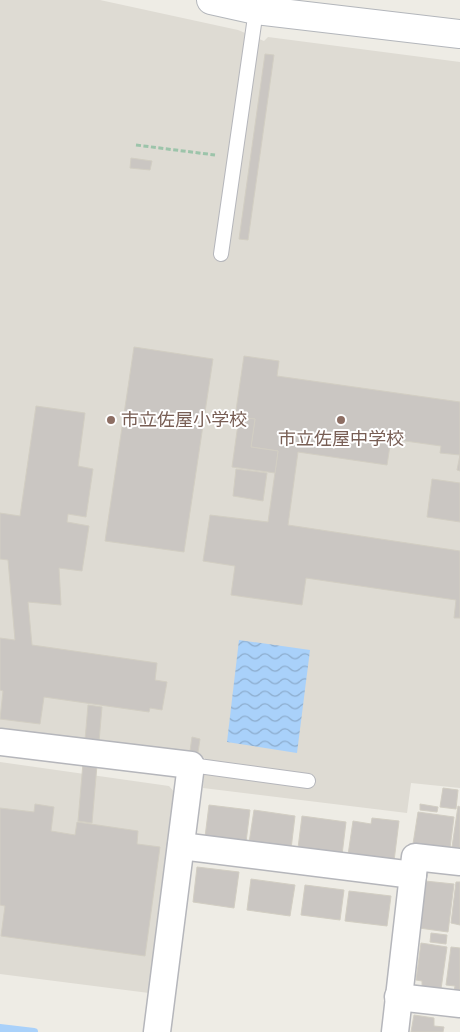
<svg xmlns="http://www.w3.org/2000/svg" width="460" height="1032" font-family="'IBM Plex Sans','Noto Sans JP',sans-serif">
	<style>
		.education { fill: #dedbd3 }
		.water { fill: url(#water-waves) }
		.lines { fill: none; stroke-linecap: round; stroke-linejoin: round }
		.stream { stroke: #a9d1fa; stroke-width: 8 }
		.building { fill: #cac6c2; stroke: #d2cec3 }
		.lane-casing { stroke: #b5b6bb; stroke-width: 16 }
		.street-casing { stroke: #b5b6bb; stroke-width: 29 }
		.secondary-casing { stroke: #b3b6bb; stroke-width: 30 }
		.path { stroke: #9cc4aa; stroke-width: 3; stroke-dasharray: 5 2.5; stroke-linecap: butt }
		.lane { stroke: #fff; stroke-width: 14 }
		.street { stroke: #fff; stroke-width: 26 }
		.secondary { stroke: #fff; stroke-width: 28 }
		.education-dot { fill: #8d6e63; stroke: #fff; stroke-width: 2 }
		.labels { text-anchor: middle; stroke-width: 4; stroke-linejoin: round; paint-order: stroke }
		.education-label { font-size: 18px; fill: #785e54; stroke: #fff; text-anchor: start }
	</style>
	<defs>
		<pattern id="water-waves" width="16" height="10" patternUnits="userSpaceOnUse" patternTransform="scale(1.25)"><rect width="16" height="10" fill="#a9d1fa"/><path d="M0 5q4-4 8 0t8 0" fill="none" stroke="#8dadce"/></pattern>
	</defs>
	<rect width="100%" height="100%" fill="#eeece5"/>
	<g class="education">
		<path d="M0,0H100L238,30L264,41L268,37L460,62V788L411,783L407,813L203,788L205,758L0,730Z"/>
		<path d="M0,762L169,786L175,793L149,993L0,974Z"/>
	</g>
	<path class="water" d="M239,640L310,650L297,753L227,742Z"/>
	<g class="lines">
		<path class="stream" d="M0,1028L34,1032"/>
	</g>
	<g class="building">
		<path d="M265,54L274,55L248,240L239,239Z"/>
		<path d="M131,158L152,161L150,170L130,168Z"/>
		<path d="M134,347L213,359L184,552L105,541Z"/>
		<path d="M244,356L279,361L277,376L460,402V471L457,470L460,455L440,453L441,446L391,439L387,465L298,452L288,525L460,551V618H454L456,600L306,578L302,605L231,595L235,566L203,561L210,515L268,522L278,451L251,447L255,419L235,417Z"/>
		<path d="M36,406L85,413L78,466L93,469L86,517L68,514L67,522L89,526L82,571L59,568L61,605L28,602L32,645L157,663L155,680L167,682L162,710L150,708L149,712L44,697L40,724L0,719L3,691L0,690V638L15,640L8,560L0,559V513L20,516Z"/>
		<path d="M239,417L255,419L251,447L278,451L275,473L232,467Z"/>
		<path d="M236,469L267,473L263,501L233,496Z"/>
		<path d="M432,479L460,483V522L427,517Z"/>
		<path d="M88,705L102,707L92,823L78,821Z"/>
		<path d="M192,737L200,739L198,752L190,751Z"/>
		<path d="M443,788L458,790L456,809L440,807Z"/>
		<path d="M35,804L54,807L51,831L75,835L77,822L138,831L137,844L160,847L145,956L1,936L5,906L0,905V808L34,812Z"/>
		<path d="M420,804L438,807L437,812L420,810Z"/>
		<path d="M209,805L250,810L246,842L205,837Z"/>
		<path d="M458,806L460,807V848L452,847Z"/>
		<path d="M254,810L295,816L291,849L249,843Z"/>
		<path d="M418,812L454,817L450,848L413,844Z"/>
		<path d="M302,816L346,822L342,855L298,848Z"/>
		<path d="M372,818L399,821L394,861L348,855L353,821L371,824Z"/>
		<path d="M197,867L239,872L234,908L193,902Z"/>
		<path d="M251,879L295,885L290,916L247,910Z"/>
		<path d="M425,881L454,884L448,932L419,928Z"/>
		<path d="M456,882H460V925L451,923Z"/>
		<path d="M305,885L344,890L340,920L301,915Z"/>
		<path d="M349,891L391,896L387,926L345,921Z"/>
		<path d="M431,933L447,935L446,944L430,942Z"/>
		<path d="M421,943L447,947L441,989L422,987V981L416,980Z"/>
		<path d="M451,947L460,948V992L454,991L455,986L446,985Z"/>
		<path d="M414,1015L434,1018V1026L444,1027L443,1032H411Z"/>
	</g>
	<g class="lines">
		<g class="lane-casing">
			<g id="lane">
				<path d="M221,254L256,10"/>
				<path d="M191,765L308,781"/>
			</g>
		</g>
		<g class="street-casing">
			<g id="street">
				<path d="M0,742L191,765L157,1032"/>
				<path d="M181,846L413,875"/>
				<path d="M398,997L460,1004"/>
				<path d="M395,1032L415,857L460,862"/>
			</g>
		</g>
		<g class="secondary-casing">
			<path id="secondary" d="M211,0L256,10L460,34"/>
		</g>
		<path class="path" d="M136,145L215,155"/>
		<use href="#lane" class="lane"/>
		<use href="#street" class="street"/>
		<use href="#secondary" class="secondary"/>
	</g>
	<g class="education-dot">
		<circle cx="111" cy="420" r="5"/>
		<circle cx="341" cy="420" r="5"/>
	</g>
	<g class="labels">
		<g class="education-label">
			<text x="121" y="426">市立佐屋小学校</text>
			<text x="341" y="445" text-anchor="middle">市立佐屋中学校</text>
		</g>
	</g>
</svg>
